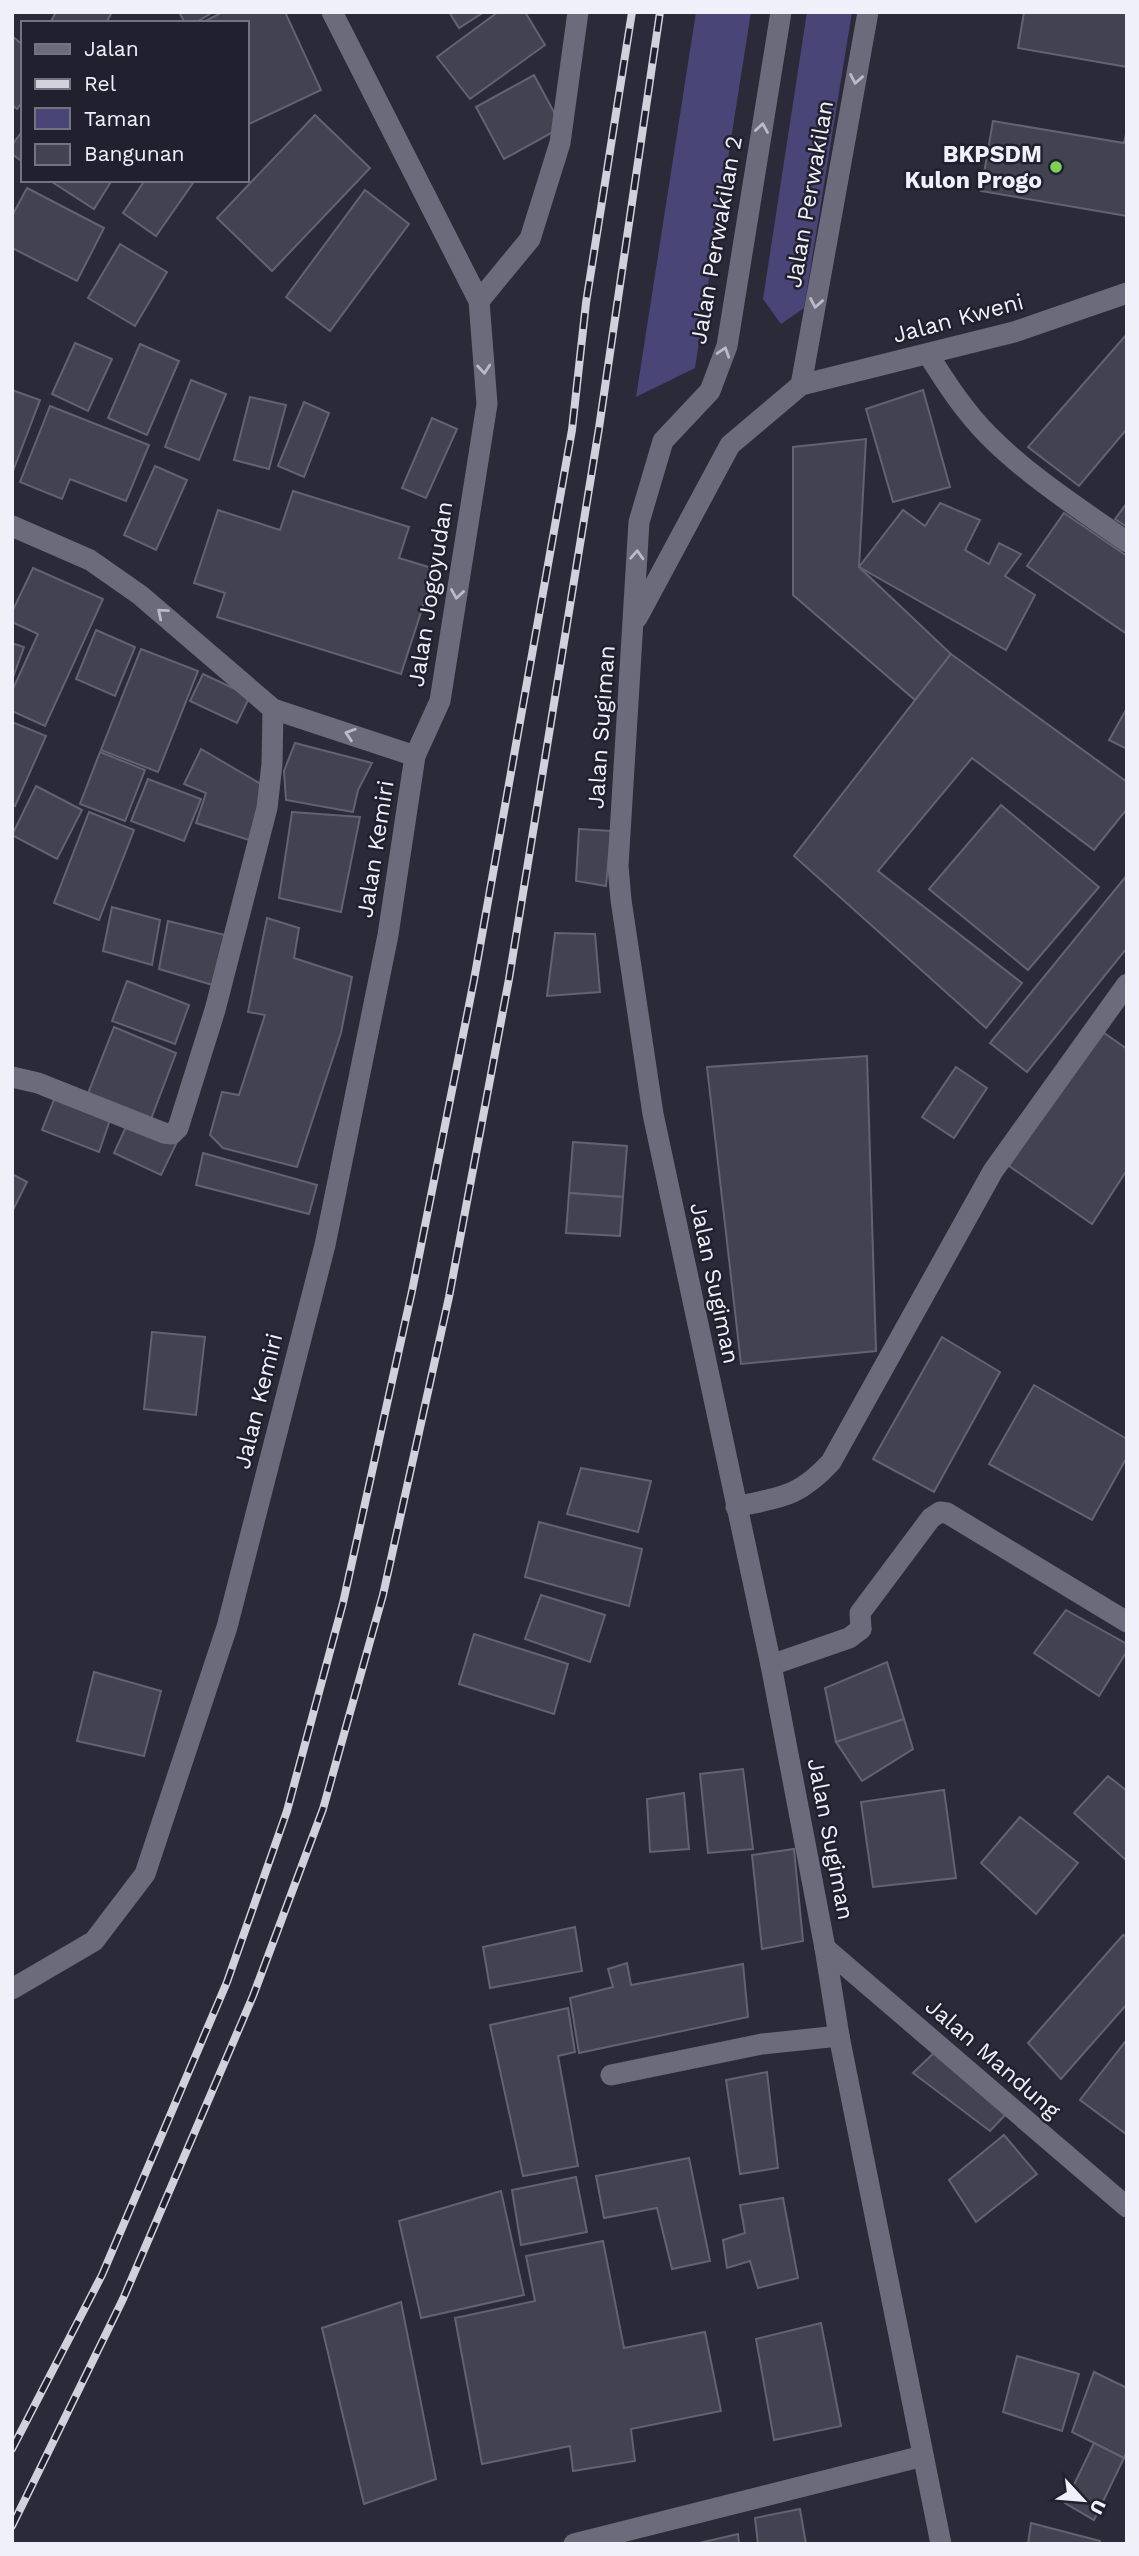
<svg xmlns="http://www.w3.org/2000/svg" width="1139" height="2556" font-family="'Work Sans',sans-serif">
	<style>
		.green { fill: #494576 }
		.building { fill: #424251; stroke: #636273; stroke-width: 2 }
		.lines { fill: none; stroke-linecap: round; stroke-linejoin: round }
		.lane { stroke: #6b6b7c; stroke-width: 21 }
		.street { stroke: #6b6b7c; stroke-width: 21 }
		.secondary { stroke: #6b6b7c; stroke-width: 21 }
		.rail-casing { stroke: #d1d1db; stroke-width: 8 }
		.rail { stroke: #21202e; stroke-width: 5; stroke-dasharray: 16; stroke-linecap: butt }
		.oneway { stroke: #bbbbc8 }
		.poi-dot { fill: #7dd154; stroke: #21202e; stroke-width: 2.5 }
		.labels { text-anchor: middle; stroke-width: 5; stroke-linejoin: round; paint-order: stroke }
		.poi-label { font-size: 23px; font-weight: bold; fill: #f0f0fa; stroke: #21202e; text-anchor: end }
		.street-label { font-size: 23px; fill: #f0f0fa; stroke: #21202e }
	</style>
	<rect width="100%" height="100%" fill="#2a2a38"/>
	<g class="green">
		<path d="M696,12H751L695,368L636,397Z"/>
		<path d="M807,12H852L804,308L781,324L763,299Z"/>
	</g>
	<g class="building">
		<path d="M56,12H112L106,23H50Z"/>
		<path d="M179,12H213L195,23H185Z"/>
		<path d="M223,12H285L321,90L247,125V23H201Z"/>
		<path d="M449,12H484L459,28Z"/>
		<path d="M498,12H525L545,45L470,99L437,57Z"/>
		<path d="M1024,12H1127V67L1018,48Z"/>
		<path d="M12,36L23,45V101L17,109L12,105Z"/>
		<path d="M534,75L562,127L504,159L476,107Z"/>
		<path d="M315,115L370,168L272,271L217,218Z"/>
		<path d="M993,121L1124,143L1127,130V216L981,191Z"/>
		<path d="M23,130V162L12,154V145Z"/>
		<path d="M49,180H112L94,209Z"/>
		<path d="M145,180H189L193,183L156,236L123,213Z"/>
		<path d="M27,188L104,228L77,281L12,248V216Z"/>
		<path d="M365,190L409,224L330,331L286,297Z"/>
		<path d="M120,244L167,272L135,326L88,298Z"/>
		<path d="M1127,334V429L1079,486L1028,447Z"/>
		<path d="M75,343L112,359L88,411L52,394Z"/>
		<path d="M140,344L179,361L147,435L108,418Z"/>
		<path d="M191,380L226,394L199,460L165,447Z"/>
		<path d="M12,390L40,400L13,471L12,470Z"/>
		<path d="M923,390L950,487L893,502L866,409Z"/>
		<path d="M250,397L286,405L269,469L234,460Z"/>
		<path d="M304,402L329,413L304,477L278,466Z"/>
		<path d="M50,406L149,445L126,501L70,479L62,499L20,482Z"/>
		<path d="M432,418L457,429L426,498L402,488Z"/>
		<path d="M866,439L859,567L951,654L915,700L793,595V447Z"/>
		<path d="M155,466L187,480L156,550L124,535Z"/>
		<path d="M293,491L409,527L399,558L435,569L401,674L217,617L225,593L194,583L218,510L280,530Z"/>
		<path d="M940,503L980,520L965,550L989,564L999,543L1021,554L1005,576L1035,595L1006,650L859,567L903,510L925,526Z"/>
		<path d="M1127,503V527L1115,519Z"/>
		<path d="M1064,513L1127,556V634L1027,566Z"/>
		<path d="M33,568L103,599L45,726L12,711V691L38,634L12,622V612Z"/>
		<path d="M96,630L135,647L115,696L76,679Z"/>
		<path d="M12,643L24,647L12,680Z"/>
		<path d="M141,649L198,671L158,772L101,750Z"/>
		<path d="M951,654L1127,782V809L1094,850L972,758L878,871L1022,983L986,1028L794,856Z"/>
		<path d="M203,674L250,696L237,723L190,701Z"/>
		<path d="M1127,708V749L1109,740Z"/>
		<path d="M12,722L46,736L15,806L12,805Z"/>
		<path d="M295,743L372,763L358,790L353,812L286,800L284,771Z"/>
		<path d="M201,749L266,787L255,842L196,823L206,793L184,784Z"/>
		<path d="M100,752L145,770L125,821L80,804Z"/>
		<path d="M148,779L201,799L184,841L131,821Z"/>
		<path d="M36,786L82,810L57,859L12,835Z"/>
		<path d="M1001,805L1099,887L1028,970L929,889Z"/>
		<path d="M89,812L134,830L99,920L54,903Z"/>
		<path d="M292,812L360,817L341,912L279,898Z"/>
		<path d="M579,829L611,831L606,886L576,881Z"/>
		<path d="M1127,875V948L1027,1072L990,1043Z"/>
		<path d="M112,907L160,920L152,965L103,951Z"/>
		<path d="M267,918L299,928L294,958L352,977L341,1033L297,1167L223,1148L210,1135L222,1092L239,1095L265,1015L248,1012Z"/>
		<path d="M168,921L229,936L219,987L159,969Z"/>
		<path d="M555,933L595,934L600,992L547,996Z"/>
		<path d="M127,981L189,1005L175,1044L112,1021Z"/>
		<path d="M114,1027L176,1053L151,1119L87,1096Z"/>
		<path d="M1100,1030L1127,1049V1170L1092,1224L1009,1166Z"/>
		<path d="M867,1056L876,1351L741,1364L707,1067Z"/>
		<path d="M956,1067L987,1088L954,1138L922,1117Z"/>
		<path d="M57,1092L112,1114L99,1152L42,1130Z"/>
		<path d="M129,1120L177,1142L161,1175L114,1153Z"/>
		<path d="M573,1142L627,1146L623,1197L569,1193Z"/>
		<path d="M203,1153L317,1185L309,1214L196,1185Z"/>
		<path d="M12,1174L27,1182L12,1212Z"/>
		<path d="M569,1193L623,1197L620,1236L566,1233Z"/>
		<path d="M152,1332L205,1337L196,1415L144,1409Z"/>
		<path d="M942,1337L1000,1372L934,1492L873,1459Z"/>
		<path d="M1034,1385L1127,1439V1457L1092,1520L989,1464Z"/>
		<path d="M581,1468L651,1481L638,1532L567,1514Z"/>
		<path d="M539,1522L642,1549L629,1606L525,1577Z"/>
		<path d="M541,1595L605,1615L590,1662L525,1639Z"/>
		<path d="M1066,1610L1127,1644V1651L1099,1696L1034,1653Z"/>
		<path d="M474,1634L568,1664L554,1714L459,1684Z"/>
		<path d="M887,1662L904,1719L836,1742L825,1688Z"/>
		<path d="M94,1672L161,1691L144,1756L77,1741Z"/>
		<path d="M904,1719L913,1749L862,1781L836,1742Z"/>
		<path d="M743,1769L753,1849L708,1853L700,1774Z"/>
		<path d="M1108,1776L1127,1791V1861L1074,1813Z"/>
		<path d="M944,1790L956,1878L873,1887L861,1802Z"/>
		<path d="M684,1793L689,1849L650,1852L647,1799Z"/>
		<path d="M1020,1817L1078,1863L1036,1914L981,1863Z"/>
		<path d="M794,1849L803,1941L762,1949L752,1855Z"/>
		<path d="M575,1927L582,1971L490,1988L483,1947Z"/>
		<path d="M1123,1935L1127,1937V2004L1061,2079L1028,2043Z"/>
		<path d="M627,1963L631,1985L743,1964L748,2017L579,2053L570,1998L613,1987L608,1969Z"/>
		<path d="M568,2008L575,2052L558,2056L578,2166L523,2176L490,2025Z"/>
		<path d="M1125,2042L1127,2044L1126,2134L1080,2100Z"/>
		<path d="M939,2048L1008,2112L990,2131L913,2073Z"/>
		<path d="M767,2072L778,2168L740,2174L726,2080Z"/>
		<path d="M1004,2135L1037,2174L976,2222L949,2180Z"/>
		<path d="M689,2158L710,2261L672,2269L657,2208L604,2218L596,2176Z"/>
		<path d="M576,2177L587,2232L521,2245L512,2190Z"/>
		<path d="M501,2191L524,2295L421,2318L399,2221Z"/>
		<path d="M783,2198L798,2278L758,2288L750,2261L727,2268L723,2240L745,2233L740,2205Z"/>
		<path d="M603,2241L624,2348L705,2332L721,2411L631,2429L635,2461L573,2471L570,2446L482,2464L455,2318L535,2301L526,2256Z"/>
		<path d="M401,2302L436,2479L364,2504L322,2328Z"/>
		<path d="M821,2323L841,2426L774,2440L756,2339Z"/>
		<path d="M1017,2356L1079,2374L1062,2431L1003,2412Z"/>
		<path d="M1094,2372L1127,2388V2451L1124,2458L1072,2432Z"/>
		<path d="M1094,2443L1124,2458L1094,2520L1065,2503Z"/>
		<path d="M800,2509L806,2544H758L755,2518Z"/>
		<path d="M1031,2523L1100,2541L1099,2544H1028Z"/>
		<path d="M738,2534L739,2544H695Z"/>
	</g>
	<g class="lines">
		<path class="lane" d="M771,1665L849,1638L861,1629"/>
		<g class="street">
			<path d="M479,301L530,239L560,143L578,12"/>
			<path d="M928,354C946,383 965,412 989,436C1030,477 1080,509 1127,542"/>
			<path d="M12,1077L38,1083L164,1133L172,1134L178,1128L215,1010L267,808L272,764L273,709"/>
			<path d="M736,1507C780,1497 798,1498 831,1462L993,1171L1127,984"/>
			<path d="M861,1629L860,1613L931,1518L940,1512L947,1513L1127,1622"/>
			<path d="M611,2075L762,2044L839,2036"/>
			<path d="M574,2544L923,2456"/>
		</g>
		<g class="secondary">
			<path d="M781,12L727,346L710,391L663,441L639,522L618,866L621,900L653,1114L771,1665L825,1948L839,2036L941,2544"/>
			<path d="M801,385L868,12"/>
			<path d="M12,526L90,560L140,595L273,709L415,756"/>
			<path d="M637,618L730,445L801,385L1014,332L1127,293"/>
			<path d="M825,1948L1127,2207"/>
			<path d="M12,1989L94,1941L145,1874L227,1627L325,1245L388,935L415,756L440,701L487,404L479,301L332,12"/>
		</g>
		<g class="rail-casing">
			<g id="rail">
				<path d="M12,2449L102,2275L227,1982L287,1811L343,1603L412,1291L474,980L572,430L586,303L632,12"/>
				<path d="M12,2526L123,2299L253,1996L323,1809L383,1595L449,1297L509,979L599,428L660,12"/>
			</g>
		</g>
		<use href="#rail" class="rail"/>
	</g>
	<defs><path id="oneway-chevron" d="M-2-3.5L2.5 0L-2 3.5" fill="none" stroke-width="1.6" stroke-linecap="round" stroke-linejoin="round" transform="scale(1.75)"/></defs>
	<g class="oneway">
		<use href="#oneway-chevron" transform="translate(856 79) rotate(100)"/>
		<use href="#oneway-chevron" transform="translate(762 128) rotate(-81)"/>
		<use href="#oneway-chevron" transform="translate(816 303) rotate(100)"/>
		<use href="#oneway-chevron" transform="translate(724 352) rotate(-72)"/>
		<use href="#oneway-chevron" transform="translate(484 369) rotate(85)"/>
		<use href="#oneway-chevron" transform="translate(637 555) rotate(-87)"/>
		<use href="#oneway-chevron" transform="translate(457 594) rotate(99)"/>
		<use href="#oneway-chevron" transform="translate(162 613) rotate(-140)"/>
		<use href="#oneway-chevron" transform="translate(350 734) rotate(-162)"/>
	</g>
	<circle class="poi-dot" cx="1056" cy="167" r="7"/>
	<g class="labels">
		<g class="poi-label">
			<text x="1042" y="162">BKPSDM<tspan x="1042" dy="26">Kulon Progo</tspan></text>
		</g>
		<g class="street-label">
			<text transform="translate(809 194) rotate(-80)" y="8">Jalan Perwakilan</text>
			<text transform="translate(716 240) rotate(-80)" y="8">Jalan Perwakilan 2</text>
			<text transform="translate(958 318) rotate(-15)" y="8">Jalan Kweni</text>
			<text transform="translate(430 594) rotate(-81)" y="8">Jalan Jogoyudan</text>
			<text transform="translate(601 727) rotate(-86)" y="8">Jalan Sugiman</text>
			<text transform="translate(375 849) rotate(-81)" y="8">Jalan Kemiri</text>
			<text transform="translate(715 1283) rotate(78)" y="8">Jalan Sugiman</text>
			<text transform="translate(258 1401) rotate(-76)" y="8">Jalan Kemiri</text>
			<text transform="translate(831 1839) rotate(79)" y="8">Jalan Sugiman</text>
			<text transform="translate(993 2058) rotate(41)" y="8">Jalan Mandung</text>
		</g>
	</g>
	<rect width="1139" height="2556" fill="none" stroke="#f0f0fa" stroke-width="28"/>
	<rect x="21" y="21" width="228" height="161" fill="#21202e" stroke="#747380" stroke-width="2"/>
	<rect x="35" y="44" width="35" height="10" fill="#6b6b7c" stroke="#747380" stroke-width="2"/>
	<text x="84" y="56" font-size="21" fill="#f0f0fa">Jalan</text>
	<rect x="35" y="79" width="35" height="10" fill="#d1d1db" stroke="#747380" stroke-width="2"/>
	<text x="84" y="91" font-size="21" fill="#f0f0fa">Rel</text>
	<rect x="35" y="108" width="35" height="21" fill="#494576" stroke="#747380" stroke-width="2"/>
	<text x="84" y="126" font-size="21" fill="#f0f0fa">Taman</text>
	<rect x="35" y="144" width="35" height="21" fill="#424251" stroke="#747380" stroke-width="2"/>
	<text x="84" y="161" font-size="21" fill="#f0f0fa">Bangunan</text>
	<g transform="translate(1083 2500) rotate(116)" stroke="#21202e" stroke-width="5" paint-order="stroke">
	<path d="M0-5L12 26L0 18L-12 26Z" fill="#f0f0fa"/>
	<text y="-10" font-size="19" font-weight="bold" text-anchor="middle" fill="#f0f0fa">U</text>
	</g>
</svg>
